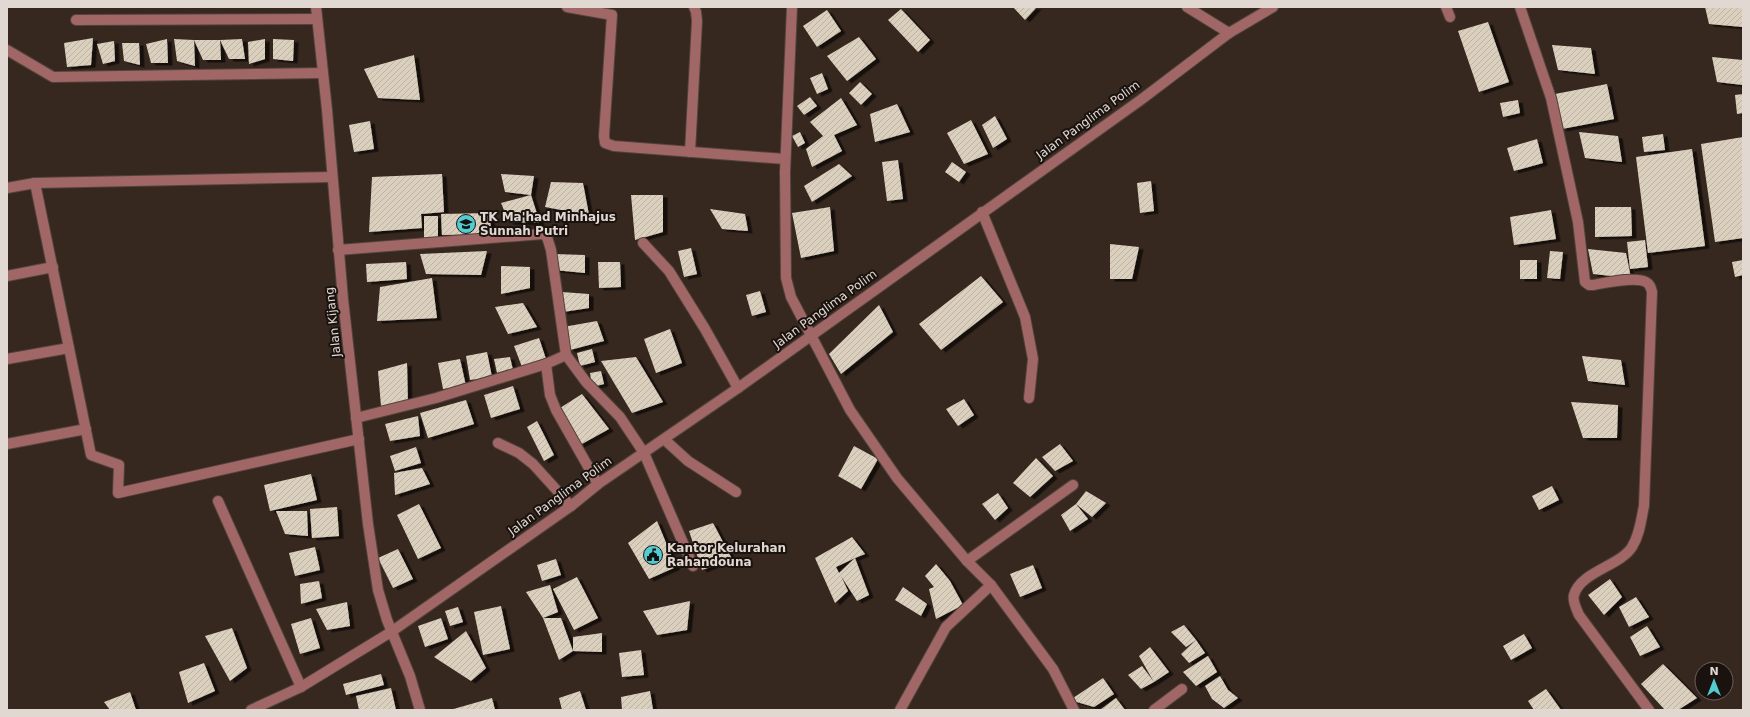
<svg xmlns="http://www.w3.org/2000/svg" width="1750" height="717" font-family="'DejaVu Sans',sans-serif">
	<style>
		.building { fill: url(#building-hatch); fill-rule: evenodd; filter: url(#shadow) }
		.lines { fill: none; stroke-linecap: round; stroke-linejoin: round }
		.minor-casing { stroke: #52433c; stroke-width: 12 }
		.minor { stroke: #a06766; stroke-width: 10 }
		.labels { text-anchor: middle; stroke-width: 4; stroke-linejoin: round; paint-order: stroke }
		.street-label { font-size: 12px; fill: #e2d8d2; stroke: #19120e }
		.poi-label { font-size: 12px; font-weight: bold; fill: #e2d8d2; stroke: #19120e; text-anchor: start }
	</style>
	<defs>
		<pattern id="building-hatch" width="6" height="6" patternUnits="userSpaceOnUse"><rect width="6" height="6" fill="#dbd0be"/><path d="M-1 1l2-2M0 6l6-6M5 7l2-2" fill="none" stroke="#bdb3a5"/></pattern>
		<filter id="shadow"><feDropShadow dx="4.5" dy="2.5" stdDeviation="0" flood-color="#0009"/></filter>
	</defs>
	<rect width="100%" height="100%" fill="#36271f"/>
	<g class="building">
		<path d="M1013,7H1037L1025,20Z"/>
		<path d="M1705,7H1743V27L1709,24Z"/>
		<path d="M901,9L930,40L918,52L888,20Z"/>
		<path d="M827,10L841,31L817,47L803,26Z"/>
		<path d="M1488,22L1509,82L1479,92L1458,31Z"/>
		<path d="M859,37L876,59L847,81L827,56Z"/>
		<path d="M93,38L91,65L67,67L64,43Z"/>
		<path d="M167,39L168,63H151L146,44Z"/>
		<path d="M174,39L194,40L195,66L177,61Z"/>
		<path d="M242,39L245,59H229L220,40Z"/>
		<path d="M265,39V59L249,64L248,42Z"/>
		<path d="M273,39L294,40L293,61L273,59Z"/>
		<path d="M194,40H220L221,60H203Z"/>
		<path d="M114,41L115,61L103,64L97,44Z"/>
		<path d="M122,43H139L140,65L124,61Z"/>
		<path d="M1552,45L1591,48L1595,74L1558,70Z"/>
		<path d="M414,55L420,100L378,98L364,69Z"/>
		<path d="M1712,57L1743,60V85L1717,82Z"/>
		<path d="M822,73L828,89L817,94L810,78Z"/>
		<path d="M860,82L872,94L861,105L849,93Z"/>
		<path d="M1607,84L1614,119L1562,129L1555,94Z"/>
		<path d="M1743,94V113L1737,114L1735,95Z"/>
		<path d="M810,97L817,106L804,115L797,106Z"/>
		<path d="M841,98L857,125L834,135L842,151L812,167L806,149L823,136L810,122Z"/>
		<path d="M1518,100L1520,113L1503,117L1500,103Z"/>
		<path d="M897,104L910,132L875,142L870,114Z"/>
		<path d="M995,116L1007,139L993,148L982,125Z"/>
		<path d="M971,120L988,154L964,164L947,133Z"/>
		<path d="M370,121L374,149L354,152L349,125Z"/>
		<path d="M800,132L805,143L798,147L792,136Z"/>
		<path d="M1579,132L1618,136L1622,162L1585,158Z"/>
		<path d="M1663,134L1665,150L1644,152L1642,137Z"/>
		<path d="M1743,137V238L1715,242L1701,144Z"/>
		<path d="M1537,139L1543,163L1514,171L1507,148Z"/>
		<path d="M1692,149L1705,246L1648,253L1636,157Z"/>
		<path d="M898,160L903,199L887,201L882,162Z"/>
		<path d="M952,162L966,172L959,182L945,172Z"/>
		<path d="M839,164L852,176L812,202L804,186Z"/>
		<path d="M442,174L444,212L421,214L422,228L369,232L372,177Z"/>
		<path d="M501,174L534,176L531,195L540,223L509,222L501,203L531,195L505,192Z"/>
		<path d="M1151,181L1154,211L1140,213L1137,183Z"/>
		<path d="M551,182L583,183L589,215L545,207Z"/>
		<path d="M631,195H663V232L635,240Z"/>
		<path d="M830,207L834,251L801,258L792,213Z"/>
		<path d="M1595,207H1631L1632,236L1595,237Z"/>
		<path d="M710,209L745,214L748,231L722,229Z"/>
		<path d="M1551,210L1556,239L1514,245L1510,217Z"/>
		<path d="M490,213L491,234L442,235L441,214Z"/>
		<rect x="424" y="216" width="14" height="26"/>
		<path d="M1645,240L1648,267L1630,269L1627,242Z"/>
		<path d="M1110,244L1139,247L1132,279H1110Z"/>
		<path d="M691,248L697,274L684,277L678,251Z"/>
		<path d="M1588,249L1626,253L1631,278L1593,274Z"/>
		<path d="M487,251L481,275L426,274L420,254Z"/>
		<path d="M1550,251L1563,252L1560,279L1547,278Z"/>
		<path d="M554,254L585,255V273L554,270Z"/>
		<rect x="1520" y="260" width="17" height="19"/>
		<path d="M1743,260V275L1735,277L1732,262Z"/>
		<path d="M406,262L407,279L367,282L366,264Z"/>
		<path d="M598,262H620L621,287L599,288Z"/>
		<path d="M501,266L530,267V288L501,294Z"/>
		<path d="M981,276L1003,302L941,350L919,324Z"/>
		<path d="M432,278L437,318L377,321L380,287Z"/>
		<path d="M760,291L766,312L752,316L746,295Z"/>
		<path d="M562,292L589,294V308L563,312Z"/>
		<path d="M523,303L537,327L508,334L495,307Z"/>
		<path d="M879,305L893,332L841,374L829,354Z"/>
		<path d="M597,321L604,341L570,350L563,327Z"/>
		<path d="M670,329L682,363L656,373L644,339Z"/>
		<path d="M539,338L546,359L522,367L514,346Z"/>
		<path d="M592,349L595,362L580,366L577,353Z"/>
		<path d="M487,352L492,377L470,380L466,356Z"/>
		<path d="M1582,356L1621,360L1625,385L1588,381Z"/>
		<path d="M510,357L513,370L497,373L494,359Z"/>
		<path d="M636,357L663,402L632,413L601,361Z"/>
		<path d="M460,359L466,386L443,389L438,363Z"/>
		<path d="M407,363L408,405L381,406L378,371Z"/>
		<path d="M601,371L604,384L592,387L590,373Z"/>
		<path d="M513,386L520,409L491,418L484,395Z"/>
		<path d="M582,394L609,429L580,445L560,408Z"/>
		<path d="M964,399L974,415L958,426L946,409Z"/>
		<path d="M466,400L474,424L428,438L420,413Z"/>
		<path d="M1571,402L1618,405L1617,438H1583Z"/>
		<path d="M418,416L420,436L390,441L385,424Z"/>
		<path d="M537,421L554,455L544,461L527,427Z"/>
		<path d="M1060,444L1073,461L1055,471L1042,457Z"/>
		<path d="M854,446L878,459L861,489L838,476Z"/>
		<path d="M416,447L421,463L395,471L390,456Z"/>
		<path d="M1036,458L1053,476L1030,497L1013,483Z"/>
		<path d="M422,468L430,484L395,495L394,473Z"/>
		<path d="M311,474L317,500L270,511L264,485Z"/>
		<path d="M1552,486L1559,500L1539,510L1532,496Z"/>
		<path d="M1086,491L1106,503L1092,517L1076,504L1088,519L1070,531L1061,515L1076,504Z"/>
		<path d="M998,493L1008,508L995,520L982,504Z"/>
		<path d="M419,504L441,548L418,559L397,515Z"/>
		<path d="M337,507L339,536L312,538L310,509Z"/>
		<path d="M276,511H307L308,536L285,534Z"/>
		<path d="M657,521L676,567L649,579L628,543Z"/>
		<path d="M713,523L732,559L702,570L689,531Z"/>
		<path d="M852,537L865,554L855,558L869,595L857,601L841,576L848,591L835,603L815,558ZM855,558L839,573L836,567Z"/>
		<path d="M315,547L320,570L295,576L289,553Z"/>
		<path d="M398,549L413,579L393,588L378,558Z"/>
		<path d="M556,559L561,575L542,581L537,565Z"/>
		<path d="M936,564L950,581L963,605L936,619L929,589L934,587L925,576Z"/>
		<path d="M1033,565L1042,588L1020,597L1010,574Z"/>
		<path d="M577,577L598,618L574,630L553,589Z"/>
		<path d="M1610,579L1622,597L1604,615L1588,595Z"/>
		<path d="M319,581L322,598L301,604L300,584Z"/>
		<path d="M550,585L558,612L543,618L526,592Z"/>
		<path d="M903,587L927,604L921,616L895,600Z"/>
		<path d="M1636,597L1649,617L1629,627L1619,607Z"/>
		<path d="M690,601L687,630L657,635L643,611Z"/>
		<path d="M347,602L350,626L327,630L316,609Z"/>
		<path d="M501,606L510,649L483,655L474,612Z"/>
		<path d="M458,607L463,622L450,626L445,611Z"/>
		<path d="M311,618L320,648L300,654L291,624Z"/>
		<path d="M441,618L448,639L425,647L418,626Z"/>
		<path d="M543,618H561L573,651L559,660Z"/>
		<path d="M1184,625L1196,640L1205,653L1189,663L1181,654L1196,640L1186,647L1171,632Z"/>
		<path d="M1647,626L1660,647L1640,656L1630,637Z"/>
		<path d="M232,628L247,668L230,681L205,636Z"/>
		<path d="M466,631L486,668L471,681L434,657Z"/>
		<path d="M602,633V652L573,651V637Z"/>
		<path d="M1524,634L1532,648L1511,660L1503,646Z"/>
		<path d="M1150,647L1169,672L1154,682L1141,689L1128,675L1142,666L1154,682L1139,656Z"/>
		<path d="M641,650L644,675L622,677L619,653Z"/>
		<path d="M1208,656L1217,672L1196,686L1183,672Z"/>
		<path d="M204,663L215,691L188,703L179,672Z"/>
		<path d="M1663,664L1697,698L1678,710H1665L1641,684Z"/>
		<path d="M381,674L384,685L346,695L343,684Z"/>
		<path d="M1220,676L1228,690L1238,698L1224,708L1212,699L1205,686Z"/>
		<path d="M1103,678L1114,694L1094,707L1070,700Z"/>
		<path d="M391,688L396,710H359L356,696Z"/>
		<path d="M1546,689L1561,710H1534L1528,701Z"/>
		<path d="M580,691L586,710H562L559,698Z"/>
		<path d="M650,691L653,710H622L621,697Z"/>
		<path d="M130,692L136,710H110L104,702Z"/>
		<path d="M492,698L495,710H450Z"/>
		<path d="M1116,698L1125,710H1100Z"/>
	</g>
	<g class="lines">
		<g class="minor-casing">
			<g id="minor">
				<path d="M316,7L327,110L343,299L368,524L378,590L387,620L410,676L420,710"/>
				<path d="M567,7L612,15L604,136L605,143L614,146L785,159"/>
				<path d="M792,7L785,172L786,278L791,297L850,410L897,478L967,561L991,585L1053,669L1074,710"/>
				<path d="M1187,7L1229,33"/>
				<path d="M1446,7L1450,17"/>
				<path d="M1520,7L1551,98L1578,222L1585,282L1589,285H1593C1605,283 1636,276 1646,282C1650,284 1651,288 1652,292L1644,506C1641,520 1640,534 1632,547C1620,566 1580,572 1574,595C1572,601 1577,610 1579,615L1649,710"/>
				<path d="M76,20L317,19"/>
				<path d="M7,50L53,77L323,73"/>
				<path d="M690,152L697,21L696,12L694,7"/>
				<path d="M35,183L91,455L119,465L118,493L359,439"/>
				<path d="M7,188L35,183L332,177"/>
				<path d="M982,212L1025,317L1033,359L1029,398"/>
				<path d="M643,243L669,271L705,329L738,388"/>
				<path d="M338,250L530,235L543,234L547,237L551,250L566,355L546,364L550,395L556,410L598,484"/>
				<path d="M7,276L53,267"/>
				<path d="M566,355L586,382L620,417L644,453L693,566"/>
				<path d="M7,359L69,348"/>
				<path d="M356,418L436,398L546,364"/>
				<path d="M665,440L688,461L736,492"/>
				<path d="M498,443L519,453L533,464L571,506"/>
				<path d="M7,444L86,429"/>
				<path d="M218,501L301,687"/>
				<path d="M967,561L1073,485"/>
				<path d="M251,710L301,687L391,632L571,506L598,484L738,388L1142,99L1229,33L1273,7"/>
				<path d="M900,710L946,627L991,585"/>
				<path d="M1154,710L1182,689"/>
			</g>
		</g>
		<use href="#minor" class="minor"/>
	</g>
	<defs>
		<g id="school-disc" transform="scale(1)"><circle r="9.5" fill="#52ccd0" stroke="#19120e"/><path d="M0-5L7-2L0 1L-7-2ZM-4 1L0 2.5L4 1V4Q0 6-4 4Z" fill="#111"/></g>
		<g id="civic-disc" transform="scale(1)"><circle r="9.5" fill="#52ccd0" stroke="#19120e"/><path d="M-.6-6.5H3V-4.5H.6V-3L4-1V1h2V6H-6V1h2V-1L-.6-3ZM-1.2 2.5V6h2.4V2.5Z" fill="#111"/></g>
	</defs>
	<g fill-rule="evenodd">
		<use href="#school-disc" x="466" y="224"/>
		<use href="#civic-disc" x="653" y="555"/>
	</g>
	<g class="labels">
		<g class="street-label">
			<text transform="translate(1088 120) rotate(-36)" y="4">Jalan Panglima Polim</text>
			<text transform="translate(825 309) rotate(-36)" y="4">Jalan Panglima Polim</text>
			<text transform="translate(333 322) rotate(-96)" y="4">Jalan Kijang</text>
			<text transform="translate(560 496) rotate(-36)" y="4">Jalan Panglima Polim</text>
		</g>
		<g class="poi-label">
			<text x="480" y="221">TK Ma'had Minhajus<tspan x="480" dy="14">Sunnah Putri</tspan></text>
			<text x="667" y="552">Kantor Kelurahan<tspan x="667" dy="14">Rahandouna</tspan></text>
		</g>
	</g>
	<rect width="1750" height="717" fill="none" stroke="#e2d8d2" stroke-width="16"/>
	<g transform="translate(1714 681)"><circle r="19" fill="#19120e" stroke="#69615c"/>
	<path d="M0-3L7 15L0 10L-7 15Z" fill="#52ccd0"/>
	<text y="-6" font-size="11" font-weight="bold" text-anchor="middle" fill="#e2d8d2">N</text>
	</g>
</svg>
